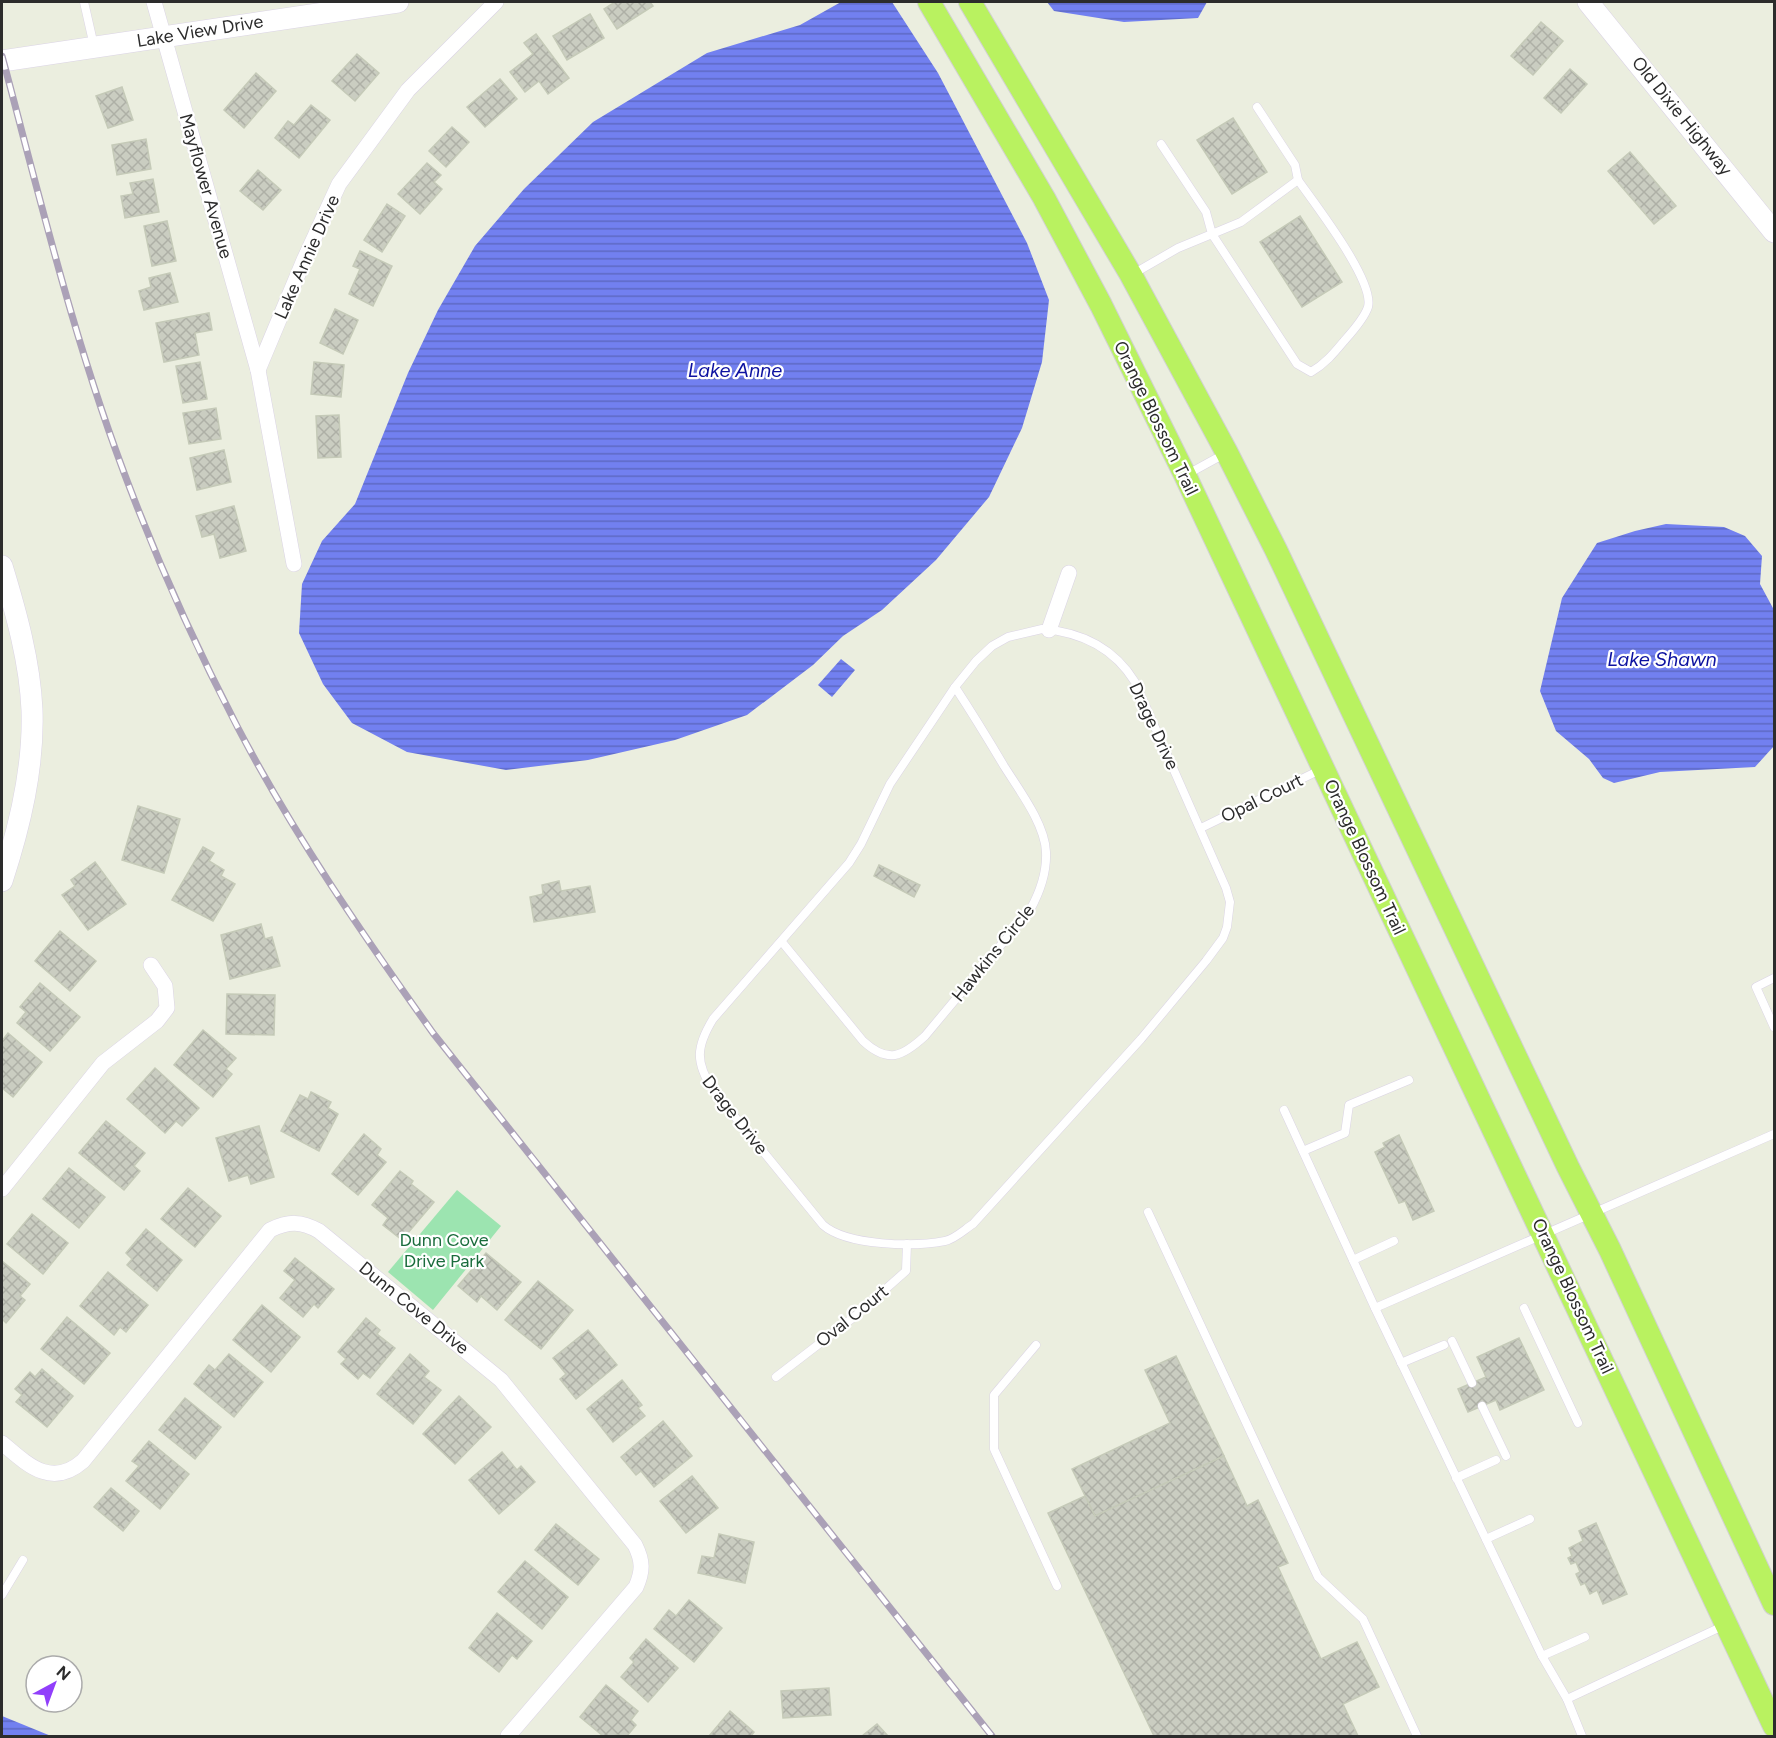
<svg xmlns="http://www.w3.org/2000/svg" width="1776" height="1738" font-family="Figtree,sans-serif">
	<style>
		.park { fill: #9ce4b0 }
		.water { fill: url(#water-rules) }
		.building { fill: url(#building-cross-hatch); stroke: #c5cab8; stroke-width: 1.5 }
		.lines { fill: none; stroke-linecap: round; stroke-linejoin: round }
		.lane-casing { stroke: #dbd4e5; stroke-width: 9 }
		.street-casing { stroke: #dbd4e5; stroke-width: 16 }
		.secondary-casing { stroke: #dbd4e5; stroke-width: 22 }
		.primary-casing { stroke: #d1d1d1; stroke-width: 24 }
		.lane { stroke: #fff; stroke-width: 8 }
		.street { stroke: #fff; stroke-width: 15 }
		.secondary { stroke: #fff; stroke-width: 21 }
		.primary { stroke: #b9f260; stroke-width: 22 }
		.rail-casing { stroke: #aba1b7; stroke-width: 7 }
		.rail { stroke: #fff; stroke-width: 4.5; stroke-dasharray: 14; stroke-linecap: butt }
		.labels { text-anchor: middle; stroke-width: 4.5; stroke-linejoin: round; paint-order: stroke }
		.street-label { font-size: 18px; fill: #2c2c2c; stroke: #fff }
		.park-label { font-size: 18px; fill: #1a6c3c; stroke: #fff }
		.water-label { font-size: 20px; font-style: italic; fill: #0d12a0; stroke: #fff }
	</style>
	<defs>
		<pattern id="water-rules" width="6" height="5" patternUnits="userSpaceOnUse" patternTransform="scale(1.5)"><rect width="6" height="5" fill="#7280f0"/><path d="M0 2.5h6" fill="none" stroke="#5e69c3"/></pattern>
		<pattern id="building-cross-hatch" width="8" height="8" patternUnits="userSpaceOnUse" patternTransform="scale(1.5)"><rect width="8" height="8" fill="#cacdc1"/><path d="M0 0l8 8M0 8l8-8" fill="none" stroke="#aeb0a6"/></pattern>
	</defs>
	<rect width="100%" height="100%" fill="#ebeedf"/>
	<path class="park" d="M457,1190L501,1226L433,1310L388,1272Z"/>
	<g class="water">
		<path d="M841,2H892L938,73L1027,243L1049,300L1042,362L1022,428L989,497L936,560L882,610L843,636L813,665L747,715L675,740L588,760L506,770L407,752L352,723L323,684L299,633L302,584L322,541L355,504L408,373L438,310L475,246L524,189L593,122L707,53L800,25Z"/>
		<path d="M1047,2H1207L1198,18L1124,22L1054,11Z"/>
		<path d="M1666,524L1724,527L1745,536L1762,556L1760,584L1774,610V746L1755,767L1660,772L1614,783L1603,778L1589,759L1556,731L1540,691L1562,598L1597,543L1635,531Z"/>
		<path d="M841,659L855,670L832,697L818,685Z"/>
		<path d="M2,1716L51,1736H2Z"/>
	</g>
	<g class="building">
		<path d="M615,2H650L653,6L617,29L604,9Z"/>
		<path d="M590,14L604,38L567,60L553,36Z"/>
		<path d="M1541,22L1563,41L1533,75L1511,56Z"/>
		<path d="M536,34L569,78L548,94L539,81L525,92L510,72L533,54L524,43Z"/>
		<path d="M357,54L379,73L355,101L332,81Z"/>
		<path d="M1570,69L1587,84L1561,113L1544,98Z"/>
		<path d="M256,73L276,91L244,128L224,110Z"/>
		<path d="M500,79L517,99L485,127L467,107Z"/>
		<path d="M122,87L133,120L108,128L96,96Z"/>
		<path d="M311,105L330,120L299,158L275,138L288,121L294,125Z"/>
		<path d="M1233,118L1267,172L1232,194L1197,140Z"/>
		<path d="M452,127L469,142L446,167L429,151Z"/>
		<path d="M146,139L151,169L117,175L112,145Z"/>
		<path d="M1630,152L1676,206L1654,224L1608,171Z"/>
		<path d="M427,163L441,175L434,182L442,189L420,214L398,194Z"/>
		<path d="M258,170L281,190L263,210L240,191Z"/>
		<path d="M153,179L159,212L125,218L121,196L133,194L130,183Z"/>
		<path d="M387,204L405,216L382,252L364,240Z"/>
		<path d="M1300,216L1342,282L1302,307L1260,242Z"/>
		<path d="M167,221L176,261L152,266L144,226Z"/>
		<path d="M360,251L392,266L373,306L349,294L360,269L353,266Z"/>
		<path d="M170,273L178,302L144,310L139,291L151,287L149,278Z"/>
		<path d="M335,309L358,320L343,354L320,343Z"/>
		<path d="M209,313L212,330L195,333L199,355L164,362L156,323Z"/>
		<path d="M200,362L207,399L183,403L176,366Z"/>
		<path d="M314,362L344,365L341,397L311,394Z"/>
		<path d="M216,408L221,439L189,444L183,413Z"/>
		<path d="M339,415L341,457L318,458L316,416Z"/>
		<path d="M224,450L231,482L197,490L190,458Z"/>
		<path d="M234,506L246,551L220,558L214,534L202,537L196,516Z"/>
		<path d="M138,806L180,819L164,873L122,860Z"/>
		<path d="M203,847L214,853L209,861L224,870L221,876L235,884L213,921L172,900Z"/>
		<path d="M95,862L126,904L88,930L62,895L75,886L71,880Z"/>
		<path d="M879,865L920,885L914,897L874,876Z"/>
		<path d="M559,881L561,891L590,886L595,912L534,922L530,897L543,894L542,885Z"/>
		<path d="M261,924L265,939L272,937L280,966L230,979L221,935Z"/>
		<path d="M60,931L96,961L70,991L35,961Z"/>
		<path d="M40,983L80,1017L50,1051L17,1023L26,1012L20,1007Z"/>
		<path d="M227,994L275,995L274,1035L226,1034Z"/>
		<path d="M203,1030L236,1058L226,1069L232,1074L213,1097L174,1065Z"/>
		<path d="M8,1033L42,1062L13,1097L2,1088V1041Z"/>
		<path d="M155,1068L199,1108L182,1126L176,1121L165,1133L127,1099Z"/>
		<path d="M311,1092L331,1102L328,1108L338,1114L319,1151L281,1131L300,1095L308,1099Z"/>
		<path d="M106,1121L145,1153L134,1166L140,1171L124,1190L79,1153Z"/>
		<path d="M259,1126L274,1177L251,1184L248,1175L229,1181L216,1138Z"/>
		<path d="M364,1134L381,1149L377,1155L386,1162L358,1195L332,1174Z"/>
		<path d="M1399,1135L1434,1211L1413,1220L1405,1201L1399,1203L1375,1152L1385,1147L1383,1143Z"/>
		<path d="M69,1168L105,1197L79,1228L43,1199Z"/>
		<path d="M400,1171L413,1181L411,1184L434,1202L402,1240L383,1225L388,1218L372,1205Z"/>
		<path d="M188,1188L221,1216L195,1247L161,1219Z"/>
		<path d="M32,1214L68,1243L43,1274L7,1244Z"/>
		<path d="M146,1229L182,1260L157,1291L127,1265L132,1259L126,1253Z"/>
		<path d="M486,1253L521,1282L497,1310L481,1296L477,1302L458,1286Z"/>
		<path d="M295,1258L334,1289L318,1308L314,1304L303,1317L280,1298L295,1280L284,1271Z"/>
		<path d="M2,1261L30,1284L20,1296L25,1300L6,1323L2,1319Z"/>
		<path d="M108,1272L148,1305L126,1332L120,1327L114,1335L80,1306Z"/>
		<path d="M538,1281L573,1310L541,1349L505,1320Z"/>
		<path d="M262,1305L300,1337L271,1372L233,1340Z"/>
		<path d="M67,1317L110,1353L84,1384L41,1349Z"/>
		<path d="M366,1318L380,1330L377,1334L395,1348L370,1378L363,1373L358,1379L341,1364L346,1359L338,1352Z"/>
		<path d="M588,1330L617,1365L576,1399L560,1379L566,1374L553,1358Z"/>
		<path d="M1519,1338L1544,1390L1500,1410L1496,1400L1468,1412L1458,1389L1486,1377L1477,1357Z"/>
		<path d="M229,1354L263,1382L234,1417L194,1384L209,1365L215,1370Z"/>
		<path d="M410,1354L429,1371L424,1377L441,1390L413,1424L377,1394Z"/>
		<path d="M1176,1356L1224,1456L1095,1516L1072,1469L1170,1423L1145,1370Z"/>
		<path d="M42,1369L73,1396L47,1427L16,1402L22,1395L15,1389L30,1372L35,1377Z"/>
		<path d="M622,1380L642,1405L638,1408L645,1416L613,1442L587,1409Z"/>
		<path d="M459,1396L491,1427L455,1464L423,1434Z"/>
		<path d="M185,1398L221,1427L195,1459L159,1430Z"/>
		<path d="M663,1421L692,1456L654,1487L641,1471L636,1475L621,1457Z"/>
		<path d="M149,1441L189,1474L160,1509L126,1481L139,1466L132,1461Z"/>
		<path d="M502,1452L517,1470L521,1466L535,1482L499,1514L469,1480Z"/>
		<path d="M1224,1456L1247,1506L1258,1500L1288,1563L1278,1567L1321,1659L1357,1642L1379,1687L1343,1704L1358,1736H1154L1048,1513L1085,1496L1095,1516Z"/>
		<path d="M692,1476L718,1508L686,1533L660,1501Z"/>
		<path d="M111,1488L139,1511L123,1531L94,1507Z"/>
		<path d="M1596,1523L1627,1594L1603,1604L1597,1590L1590,1594L1585,1583L1581,1585L1576,1574L1580,1572L1576,1562L1571,1564L1568,1558L1572,1556L1569,1548L1583,1541L1579,1531Z"/>
		<path d="M556,1524L599,1559L578,1585L535,1550Z"/>
		<path d="M719,1534L754,1542L745,1583L698,1573L702,1556L714,1558Z"/>
		<path d="M525,1561L568,1597L542,1629L498,1592Z"/>
		<path d="M689,1600L722,1628L694,1662L654,1629L669,1610L676,1616Z"/>
		<path d="M497,1613L532,1641L517,1659L512,1655L499,1672L469,1648Z"/>
		<path d="M646,1639L678,1668L648,1702L621,1677L634,1662L630,1658Z"/>
		<path d="M606,1685L638,1711L631,1720L636,1725L627,1736L616,1735L614,1736H603L580,1717Z"/>
		<path d="M829,1688L831,1715L783,1718L781,1691Z"/>
		<path d="M730,1711L754,1732L751,1736H709Z"/>
		<path d="M877,1724L888,1736H862Z"/>
	</g>
	<g class="lines">
		<g class="lane-casing">
			<g id="lane">
				<path d="M84,2L94,46"/>
				<path d="M1257,107L1295,165L1298,180"/>
				<path d="M1133,274L1178,248L1212,234L1297,364L1311,372C1325,364 1334,353 1344,341C1352,332 1364,319 1368,307C1375,281 1314,203 1298,180L1241,222L1212,234L1206,212L1161,144"/>
				<path d="M1186,475L1226,453"/>
				<path d="M1042,629C1081,632 1114,648 1135,682L1226,888L1230,902L1227,927L1223,938L1206,961L1141,1039L973,1224C965,1229 955,1239 945,1241C914,1247 847,1246 823,1225L713,1090C695,1062 696,1047 713,1019L849,863L861,844L890,784L955,687L976,661L992,646L1008,637Z"/>
				<path d="M1201,828L1322,769"/>
				<path d="M782,942L863,1041C888,1064 902,1057 925,1036L1030,910C1040,892 1047,873 1046,852C1045,824 1019,790 1004,766C988,739 972,713 955,687"/>
				<path d="M1774,978L1756,987L1774,1027"/>
				<path d="M1284,1110L1375,1308L1542,1656L1567,1699L1582,1736"/>
				<path d="M1303,1151L1345,1133L1349,1105L1409,1080"/>
				<path d="M1148,1212L1318,1577L1363,1619L1417,1736"/>
				<path d="M1353,1260L1394,1241"/>
				<path d="M1375,1308L1774,1134"/>
				<path d="M1524,1308L1578,1423"/>
				<path d="M1452,1341L1472,1383"/>
				<path d="M1036,1345L994,1395V1449L1057,1586"/>
				<path d="M1401,1363L1444,1345"/>
				<path d="M776,1377L854,1317L906,1271L907,1244"/>
				<path d="M1482,1406L1506,1456"/>
				<path d="M1456,1478L1496,1460"/>
				<path d="M1486,1539L1530,1519"/>
				<path d="M2,1595L23,1560"/>
				<path d="M1542,1656L1585,1637"/>
				<path d="M1567,1699L1725,1625"/>
			</g>
		</g>
		<g class="street-casing">
			<g id="street">
				<path d="M154,2L258,370L294,564"/>
				<path d="M258,370L304,260L339,184L408,90L496,2"/>
				<path d="M1049,630L1069,573"/>
				<path d="M2,1189L103,1063L157,1021L167,1008L165,986L151,965"/>
				<path d="M2,1443C27,1464 51,1489 83,1461L270,1230C289,1221 301,1221 319,1231L501,1380L635,1545C643,1561 643,1571 636,1587L508,1736"/>
			</g>
		</g>
		<g class="secondary-casing">
			<g id="secondary">
				<path d="M1588,2L1774,232"/>
				<path d="M2,61L398,2"/>
				<path d="M2,566C16,612 30,662 32,710C34,768 20,826 2,881"/>
			</g>
		</g>
		<g class="primary-casing">
			<g id="primary">
				<path d="M929,2L1044,198L1101,305L1185,475L1774,1726"/>
				<path d="M970,2L1131,275L1227,453L1276,550L1568,1167L1610,1250L1774,1604"/>
			</g>
		</g>
		<use href="#lane" class="lane"/>
		<use href="#street" class="street"/>
		<use href="#secondary" class="secondary"/>
		<use href="#primary" class="primary"/>
		<g class="rail-casing">
			<path id="rail" d="M2,56C41,202 76,350 131,491C162,572 198,651 238,728C294,835 363,935 433,1033L992,1736"/>
		</g>
		<use href="#rail" class="rail"/>
	</g>
	<g class="labels">
		<g class="street-label">
			<text transform="translate(200 31) rotate(-9)" y="6">Lake View Drive</text>
			<text transform="translate(1682 116) rotate(51)" y="6">Old Dixie Highway</text>
			<text transform="translate(206 186) rotate(74)" y="6">Mayflower Avenue</text>
			<text transform="translate(307 257) rotate(-66)" y="6">Lake Annie Drive</text>
			<text transform="translate(1156 418) rotate(64)" y="6">Orange Blossom Trail</text>
			<text transform="translate(1154 726) rotate(65)" y="6">Drage Drive</text>
			<text transform="translate(1262 798) rotate(-26)" y="6">Opal Court</text>
			<text transform="translate(1365 857) rotate(65)" y="6">Orange Blossom Trail</text>
			<text transform="translate(993 953) rotate(-51)" y="6">Hawkins Circle</text>
			<text transform="translate(735 1115) rotate(52)" y="6">Drage Drive</text>
			<text transform="translate(1573 1296) rotate(65)" y="6">Orange Blossom Trail</text>
			<text transform="translate(414 1308) rotate(39)" y="6">Dunn Cove Drive</text>
			<text transform="translate(852 1316) rotate(-39)" y="6">Oval Court</text>
		</g>
		<g class="park-label">
			<text x="444" y="1246">Dunn Cove<tspan x="444" dy="21">Drive Park</tspan></text>
		</g>
		<g class="water-label">
			<text x="735" y="377">Lake Anne</text>
			<text x="1662" y="666">Lake Shawn</text>
		</g>
	</g>
	<rect width="1776" height="1738" fill="none" stroke="#2c2c2c" stroke-width="6"/>
	<g transform="translate(54 1684) rotate(41)"><circle r="28" fill="#ffffff" stroke="#ababab" stroke-width="1.5"/>
	<path d="M0-4.5L10 22L0 15L-10 22Z" fill="#913ffb"/>
	<text y="-9" font-size="16" font-weight="bold" text-anchor="middle" fill="#2c2c2c">N</text>
	</g>
</svg>
